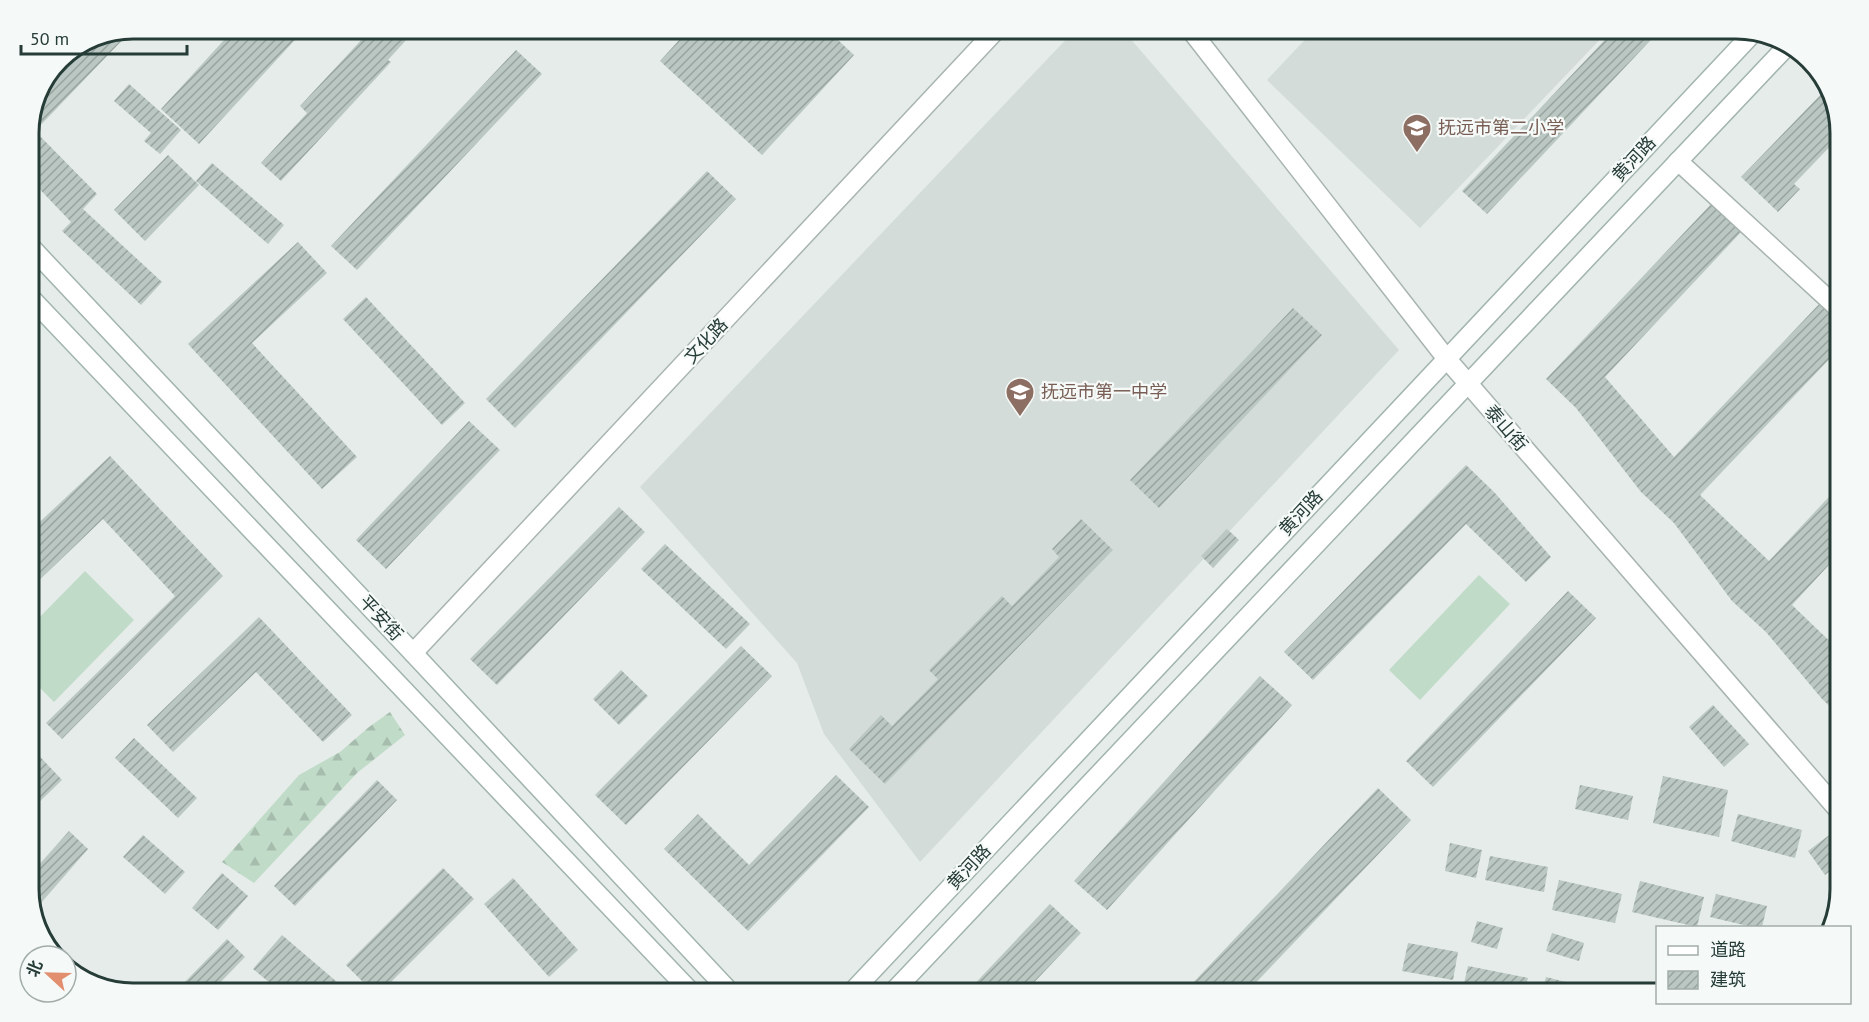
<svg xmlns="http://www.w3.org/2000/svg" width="1869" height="1022" font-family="'PT Sans','Noto Sans SC',sans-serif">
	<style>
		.built { fill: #d3dcd8 }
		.grass { fill: #c1dbc9 }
		.forest { fill: url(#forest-firs) }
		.building { fill: url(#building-hatch) }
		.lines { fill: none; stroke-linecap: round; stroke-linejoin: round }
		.minor-casing { stroke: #a8b4b0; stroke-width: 21 }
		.tertiary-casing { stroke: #a8b4b0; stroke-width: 21 }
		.secondary-casing { stroke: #a2b4ae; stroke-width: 21 }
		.minor { stroke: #fff; stroke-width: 18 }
		.tertiary { stroke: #fff; stroke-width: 18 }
		.secondary { stroke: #fff; stroke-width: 18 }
		.labels { text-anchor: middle; stroke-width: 4.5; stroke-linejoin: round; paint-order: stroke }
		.education-label { font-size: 18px; fill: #785e54; stroke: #f5f9f7; text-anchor: start }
		.street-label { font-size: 18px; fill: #263c37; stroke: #f5f9f7 }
		.rim { fill: none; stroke: #263c37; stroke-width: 3 }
	</style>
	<defs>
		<pattern id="forest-firs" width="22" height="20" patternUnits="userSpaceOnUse" patternTransform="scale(1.5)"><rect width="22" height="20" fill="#c1dbc9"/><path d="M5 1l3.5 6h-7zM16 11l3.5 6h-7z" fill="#a6bdad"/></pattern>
		<pattern id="building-hatch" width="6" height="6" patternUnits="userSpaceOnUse" patternTransform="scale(1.5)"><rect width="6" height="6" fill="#bbc7c2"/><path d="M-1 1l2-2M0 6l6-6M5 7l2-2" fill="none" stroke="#98a39e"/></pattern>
	</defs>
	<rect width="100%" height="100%" fill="#e5ece9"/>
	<g class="built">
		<path d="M1076,29H1122L1399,350L920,862L824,734L797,663L640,487Z"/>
		<path d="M1315,29L1316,28L1610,29L1420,228L1267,80Z"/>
	</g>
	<g class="grass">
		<path d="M85,571L134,620L54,702L29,677V628Z"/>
		<path d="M1479,575L1510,604L1420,700L1389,670Z"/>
	</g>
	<path class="forest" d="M390,712L405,735L357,773L254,883L222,862L299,775L340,752L369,727Z"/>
	<g class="building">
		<path d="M235,28H306L199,144L161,109Z"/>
		<path d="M358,28H417L388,60L391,62L281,181L261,163L307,113L300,106L364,37L357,30Z"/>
		<path d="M690,28H825L854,55L762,155L660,61Z"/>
		<path d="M1616,28H1662L1487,214L1462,191Z"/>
		<path d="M133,29L35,131L97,194L83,209L162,282L141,305L62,231L71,222L29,178V127L59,59L94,36Z"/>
		<path d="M516,50L542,74L357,270L331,246Z"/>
		<path d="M129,84L181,130L160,154L144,141L151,133L114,101Z"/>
		<path d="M1828,87L1840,127V136L1794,184L1800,189L1778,212L1741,177Z"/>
		<path d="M168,155L199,185L145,241L114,210Z"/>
		<path d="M212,163L284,225L268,244L196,181Z"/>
		<path d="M707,171L736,199L515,428L486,399Z"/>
		<path d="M1713,202L1743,230L1605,377L1674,457L1822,301L1840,318V348L1700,495L1769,561L1840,485V553L1792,605L1840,651V716L1822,699L1766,632L1732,601L1674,523L1641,492L1576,408L1546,379Z"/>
		<path d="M298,242L327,273L252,343L357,457L322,489L188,344Z"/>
		<path d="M366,297L465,403L442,425L343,319Z"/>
		<path d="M1293,308L1322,335L1159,508L1130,480Z"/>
		<path d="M469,421L500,450L386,569L356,540Z"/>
		<path d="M110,456L223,576L62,739L46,723L175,596L103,519L29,590V532Z"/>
		<path d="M1466,465L1494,492L1551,557L1526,582L1466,524L1313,680L1284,652Z"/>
		<path d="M619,507L645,532L497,685L470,659Z"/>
		<path d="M1081,519L1113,550L885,784L849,749L881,715L892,726L938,679L929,670L1002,596L1012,606L1059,557L1052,549Z"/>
		<path d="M1227,529L1239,540L1213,568L1201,556Z"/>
		<path d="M665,544L750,624L726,649L641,569Z"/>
		<path d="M1568,591L1596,618L1433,787L1406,761Z"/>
		<path d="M259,617L352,715L323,742L256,672L173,752L147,725Z"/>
		<path d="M741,646L772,676L626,825L595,795Z"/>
		<path d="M621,670L648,696L619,725L593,699Z"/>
		<path d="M1260,676L1292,705L1107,910L1074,881Z"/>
		<path d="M1713,705L1749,744L1724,767L1689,727Z"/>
		<path d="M134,738L197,798L178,818L115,758Z"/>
		<path d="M29,745L62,780L31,810L29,808Z"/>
		<path d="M836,775L869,807L748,931L664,849L698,814L749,865Z"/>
		<path d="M1663,776L1728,790L1719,837L1653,823Z"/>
		<path d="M377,780L397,800L295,906L274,886Z"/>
		<path d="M1580,785L1633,796L1628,820L1575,809Z"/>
		<path d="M1378,788L1411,820L1246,993H1193L1188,988Z"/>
		<path d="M1738,814L1802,830L1795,858L1731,841Z"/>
		<path d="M1836,830L1840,836V863L1825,875L1808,851Z"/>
		<path d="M69,831L88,849L34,911L29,895V876Z"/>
		<path d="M143,835L185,872L165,894L123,857Z"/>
		<path d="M1450,843L1482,850L1476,878L1445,871Z"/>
		<path d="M1490,856L1548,867L1544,892L1485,880Z"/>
		<path d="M443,868L474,899L380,993H374L346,965Z"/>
		<path d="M222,873L248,896L218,930L192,908Z"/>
		<path d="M513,878L578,950L549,977L484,904Z"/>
		<path d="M1559,880L1622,894L1615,923L1552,910Z"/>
		<path d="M1640,881L1704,897L1697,927L1632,912Z"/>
		<path d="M1716,894L1767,906L1762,927H1752L1710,917Z"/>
		<path d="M1050,904L1081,933L1024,993H966Z"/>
		<path d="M1477,921L1503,928L1497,949L1471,942Z"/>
		<path d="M1552,933L1584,943L1579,961L1546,951Z"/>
		<path d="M282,935L350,993H282L253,969Z"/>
		<path d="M227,939L245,957L210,993H174Z"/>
		<path d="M1408,943L1458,952L1453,980L1402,971Z"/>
		<path d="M1468,966L1528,978L1524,993H1470L1462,992Z"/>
		<path d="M1546,977L1594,989L1593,993H1542Z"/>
	</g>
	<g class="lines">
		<g class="minor-casing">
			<g id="minor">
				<path d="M1678,161L1840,310"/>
				<path d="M413,653L998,28"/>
			</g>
		</g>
		<g class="tertiary-casing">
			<path id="tertiary" d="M1189,28L1446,358L1840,812"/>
		</g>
		<g class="secondary-casing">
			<g id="secondary">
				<path d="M29,245L413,653L731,993"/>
				<path d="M29,296L692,993"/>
				<path d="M851,993L1753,33"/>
				<path d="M892,993L1789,44"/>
			</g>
		</g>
		<use href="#minor" class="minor"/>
		<use href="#tertiary" class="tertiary"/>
		<use href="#secondary" class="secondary"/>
	</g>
	<defs>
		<g id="school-pin" transform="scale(1.5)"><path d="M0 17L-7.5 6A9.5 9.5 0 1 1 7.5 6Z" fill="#8d6e63" stroke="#f5f9f7"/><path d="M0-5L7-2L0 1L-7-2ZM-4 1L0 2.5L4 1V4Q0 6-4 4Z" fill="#fff"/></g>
	</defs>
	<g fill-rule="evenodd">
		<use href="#school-pin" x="1417" y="128"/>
		<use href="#school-pin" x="1020" y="392"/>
	</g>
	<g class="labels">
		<g class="education-label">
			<text x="1438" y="134">抚远市第二小学</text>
			<text x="1041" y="398">抚远市第一中学</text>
		</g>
		<g class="street-label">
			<text transform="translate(1634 159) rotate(-47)" y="6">黄河路</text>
			<text transform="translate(706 341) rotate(-47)" y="6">文化路</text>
			<text transform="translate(1506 428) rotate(49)" y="6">泰山街</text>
			<text transform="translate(1301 513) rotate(-47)" y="6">黄河路</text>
			<text transform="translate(381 618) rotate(47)" y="6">平安街</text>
			<text transform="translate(969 867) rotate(-47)" y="6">黄河路</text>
		</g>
	</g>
	<path d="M0 0H1869V1022H0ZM133 39H1736A94 94 0 0 1 1830 133V889A94 94 0 0 1 1736 983H133A94 94 0 0 1 39 889V133A94 94 0 0 1 133 39Z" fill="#f5f9f7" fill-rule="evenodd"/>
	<path class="rim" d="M133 39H1736A94 94 0 0 1 1830 133V889A94 94 0 0 1 1736 983H133A94 94 0 0 1 39 889V133A94 94 0 0 1 133 39Z"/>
	<rect x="1656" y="926" width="195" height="78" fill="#f5f9f7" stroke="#a2adaa" stroke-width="1.5"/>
	<rect x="1668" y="946" width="30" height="9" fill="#ffffff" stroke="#a2adaa" stroke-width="1.5"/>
	<text x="1710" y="956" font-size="18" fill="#263c37">道路</text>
	<rect x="1668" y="971" width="30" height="18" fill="url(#building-hatch)" stroke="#a2adaa" stroke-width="1.5"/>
	<text x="1710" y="986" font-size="18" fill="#263c37">建筑</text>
	<g transform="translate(48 974) rotate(292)"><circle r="28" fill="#f5f9f7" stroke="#a2adaa" stroke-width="1.5"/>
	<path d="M0-4.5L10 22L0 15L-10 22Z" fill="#e18f6e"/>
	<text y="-9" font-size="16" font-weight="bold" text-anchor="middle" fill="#263c37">北</text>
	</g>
	<path d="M21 45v9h166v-9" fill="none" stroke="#263c37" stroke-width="3"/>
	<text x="30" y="45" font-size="18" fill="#263c37" stroke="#f5f9f7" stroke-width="4.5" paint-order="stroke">50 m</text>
</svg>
